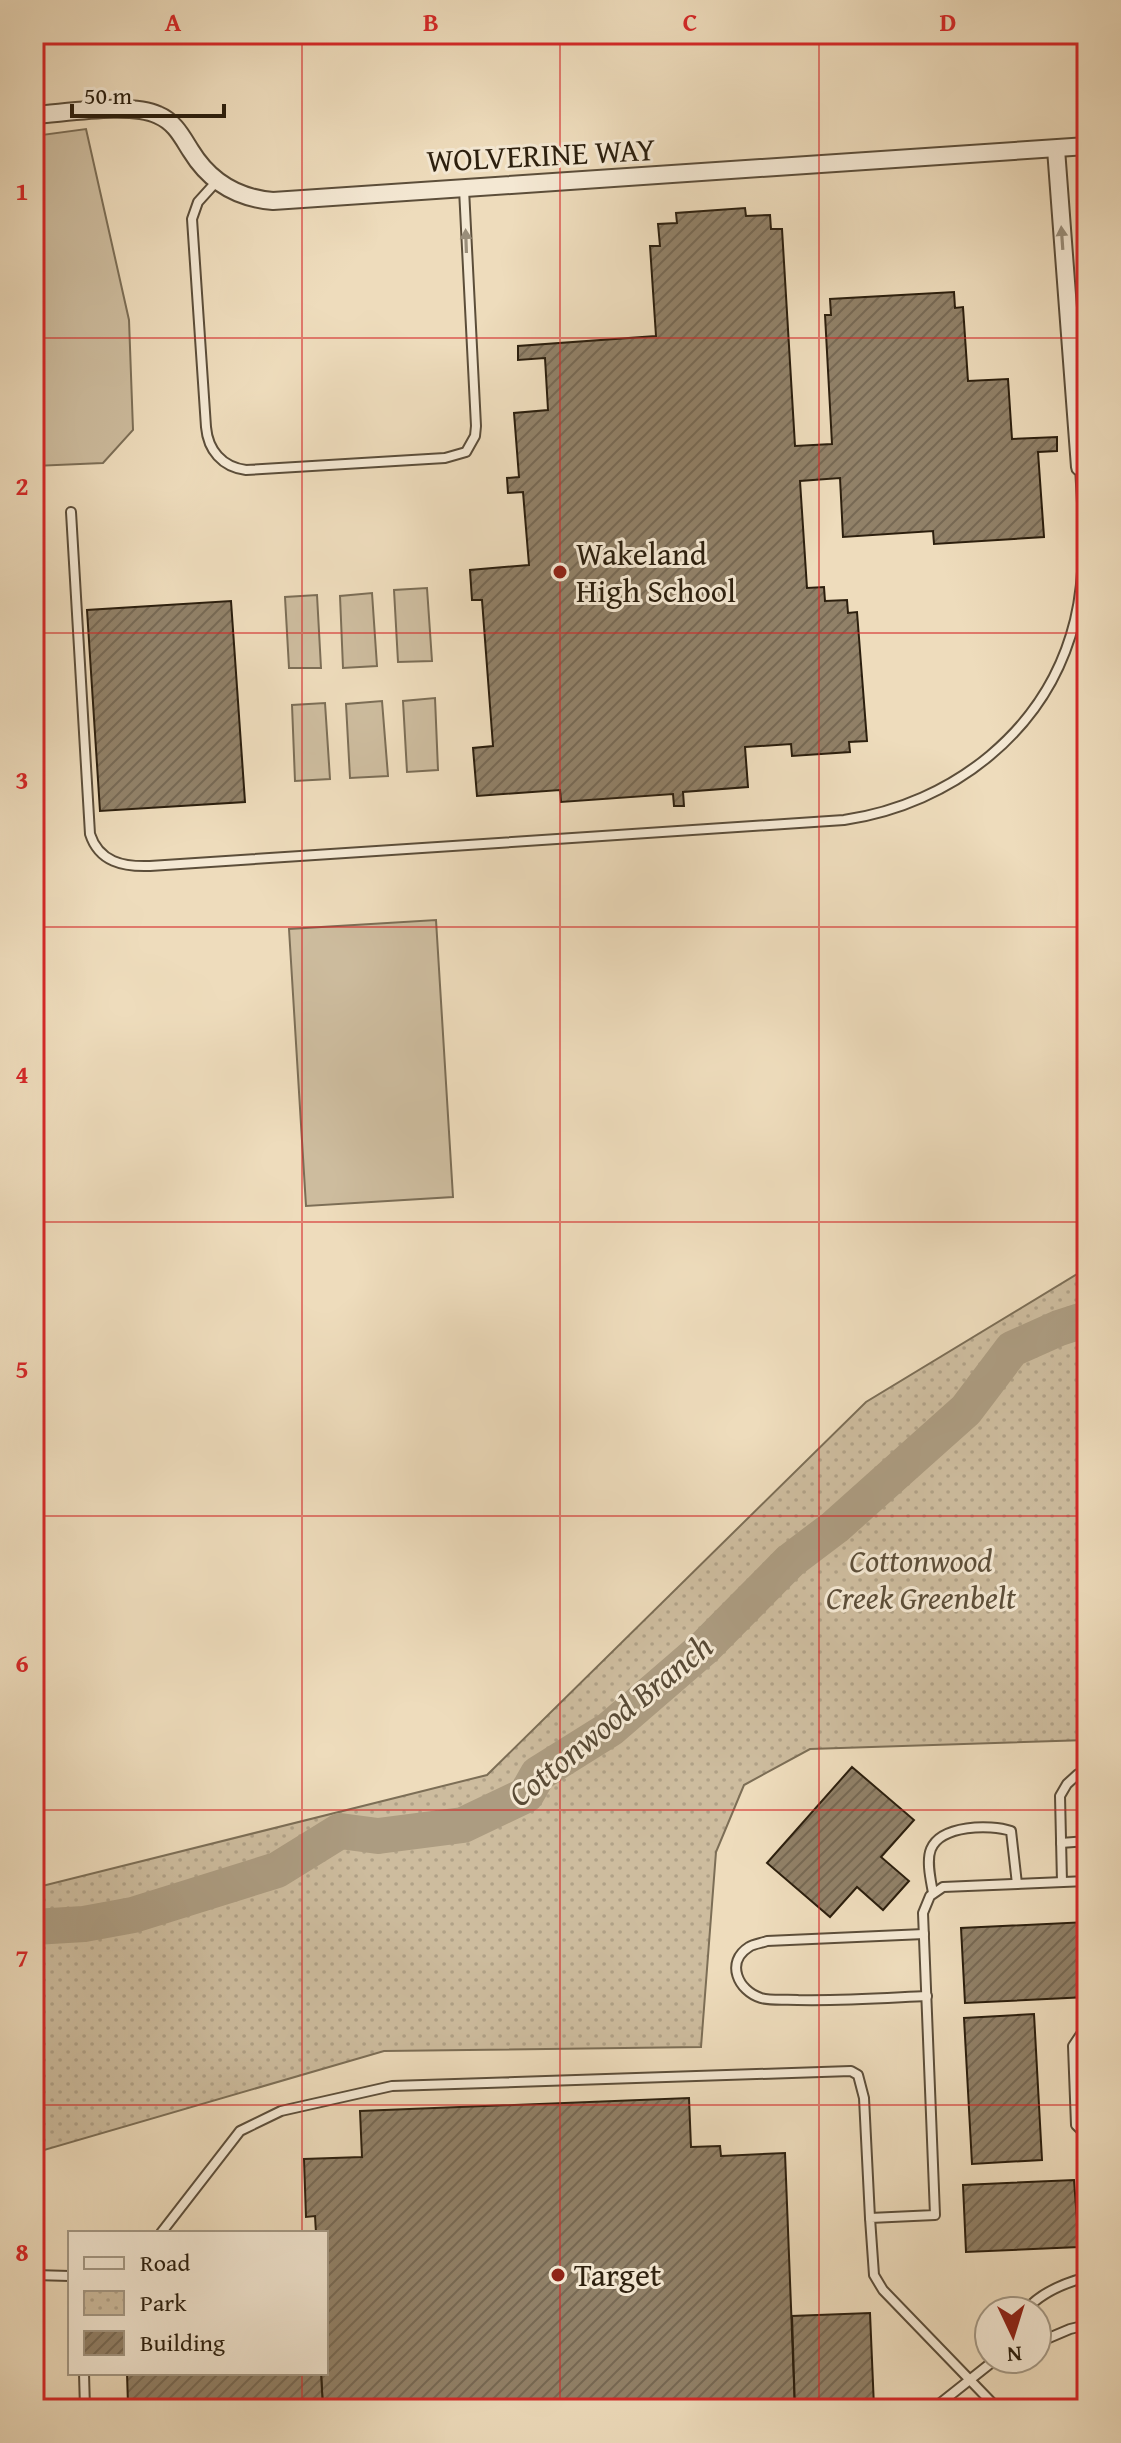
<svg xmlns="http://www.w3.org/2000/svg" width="1121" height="2443" font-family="'Gentium Book Plus',serif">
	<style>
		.park { fill: url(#park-dots); stroke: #7c6e56; stroke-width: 2 }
		.pitch { fill: #cdbc9e; stroke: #7c6e56; stroke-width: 2 }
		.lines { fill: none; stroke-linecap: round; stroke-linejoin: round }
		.river { stroke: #ac9c81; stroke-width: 36 }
		.building { fill: url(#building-hatch); stroke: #2c1f0e; stroke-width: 2 }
		.lane-casing { stroke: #5c4e3a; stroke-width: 12 }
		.street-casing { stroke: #5c4e3a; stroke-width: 20 }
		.lane { stroke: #f4e8d3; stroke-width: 8 }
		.street { stroke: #f4e8d3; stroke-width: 16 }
		.oneway { fill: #9a8e7a }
		.grid { fill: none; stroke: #d62828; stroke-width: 2; stroke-opacity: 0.55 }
		.poi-dot { fill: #8f2418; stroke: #f4e8d3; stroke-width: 3 }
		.labels { text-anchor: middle; stroke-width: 6; stroke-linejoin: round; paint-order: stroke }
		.street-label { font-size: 32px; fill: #2c1f0e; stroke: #f4e8d3 }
		.poi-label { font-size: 32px; fill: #2c1f0e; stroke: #f4e8d3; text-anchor: start }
		.park-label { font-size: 32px; font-style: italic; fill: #5c4e39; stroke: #f4e8d3 }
		.water-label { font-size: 34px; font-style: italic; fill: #594b36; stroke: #f4e8d3 }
		.neatline { fill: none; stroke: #d62828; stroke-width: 3 }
		.grid-label { font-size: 26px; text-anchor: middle; font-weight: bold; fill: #d62828 }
	</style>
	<defs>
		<pattern id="park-dots" width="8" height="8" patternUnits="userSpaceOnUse" patternTransform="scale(2)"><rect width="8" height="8" fill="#cdbc9e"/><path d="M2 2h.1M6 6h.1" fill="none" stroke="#b0a187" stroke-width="1.8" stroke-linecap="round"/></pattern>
		<pattern id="building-hatch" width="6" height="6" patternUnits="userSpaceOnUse" patternTransform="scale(2)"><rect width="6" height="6" fill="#918168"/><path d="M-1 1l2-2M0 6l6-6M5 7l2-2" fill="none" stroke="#776954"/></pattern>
	</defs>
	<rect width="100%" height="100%" fill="#eedcbc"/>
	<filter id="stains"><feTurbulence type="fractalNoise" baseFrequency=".0025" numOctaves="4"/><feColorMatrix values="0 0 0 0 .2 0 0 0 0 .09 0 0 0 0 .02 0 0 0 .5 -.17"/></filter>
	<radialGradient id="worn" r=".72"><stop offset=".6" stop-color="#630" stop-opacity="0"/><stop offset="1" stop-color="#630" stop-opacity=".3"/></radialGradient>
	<path class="park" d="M1087,1268V1740L810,1749L744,1785L716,1852L701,2047L384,2051L34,2153V1888L487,1775L866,1402Z"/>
	<g class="pitch">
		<path d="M86,129L129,320L133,430L103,463L34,466V136Z"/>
		<path d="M427,588L432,661L398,662L394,590Z"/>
		<path d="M372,593L377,666L343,668L340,596Z"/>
		<path d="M317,595L321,668H289L285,597Z"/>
		<path d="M435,698L438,770L407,772L403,701Z"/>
		<path d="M382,701L388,776L350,778L346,704Z"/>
		<path d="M325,703L330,779L295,781L292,705Z"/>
		<path d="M436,920L453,1197L306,1206L289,929Z"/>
	</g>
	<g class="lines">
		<path class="river" d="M34,1927L84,1924L133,1915L277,1870L340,1831L378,1836L463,1825L526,1795L538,1774L610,1729L705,1647L790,1561L835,1527L966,1410L1012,1349L1059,1328L1087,1319"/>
	</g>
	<g class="building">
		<path d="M745,208L746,216L770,215L771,229H782L795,446L832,444L825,315H831L830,299L954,292L955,308L963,307L968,381L1008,379L1012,439L1057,437V451L1038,452L1044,537L934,544L933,531L843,537L840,478L800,481L807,588L824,587L825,601L847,600L848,613L857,612L867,741L849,742L850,752L792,756L791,744L745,747L748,787L683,792L684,806H674L673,794L561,802L560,790L477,796L473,748L493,746L482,600H472L470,570L529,565L523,492L508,493L507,478L519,477L514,413L548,410L545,358L518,360V346L656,336L650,246H660L658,224L677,223L676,213Z"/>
		<path d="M231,601L245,802L100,811L87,610Z"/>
		<path d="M852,1767L914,1820L881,1857L909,1881L883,1910L857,1887L830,1917L767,1863Z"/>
		<path d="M1087,1922V1997L965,2003L961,1928Z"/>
		<path d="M1034,2014L1042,2160L972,2164L964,2018Z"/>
		<path d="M689,2098L691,2147L720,2146L721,2156L785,2153L795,2409H323L321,2373H326V2233H316L315,2216L306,2217L304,2159L362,2157L360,2111Z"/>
		<path d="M1074,2180L1079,2247L966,2252L963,2185Z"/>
		<path d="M34,2305H39L42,2398H34Z"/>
		<path d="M870,2313L874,2407L795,2409L792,2316Z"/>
		<path d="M127,2373H321L323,2409H285L266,2400L128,2405Z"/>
	</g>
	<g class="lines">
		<g class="lane-casing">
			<g id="lane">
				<path d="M217,181L198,202L192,219L206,427C208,450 222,467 246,470L445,458L466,452L475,436L476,426L464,189"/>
				<path d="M71,512L90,834C99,862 123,867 150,866L844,820C953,804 1048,730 1075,620C1087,570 1083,517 1080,467"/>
				<path d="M1061,1843L1087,1841"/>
				<path d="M1062,1882L1060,1796L1067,1784L1078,1774H1087"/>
				<path d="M933,1893C931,1881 926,1861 931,1849C941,1825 990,1824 1011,1831L1017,1884"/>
				<path d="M924,1934L767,1941C762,1943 753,1944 749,1947C725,1962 738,1991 761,1998C772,2001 786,1999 798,2000C841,2001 884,1998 927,1996"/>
				<path d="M1087,2033L1081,2034L1073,2046L1076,2125L1087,2136"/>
				<path d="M161,2233L240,2131L281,2111L392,2086L851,2071L858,2075L864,2098L870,2218"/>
				<path d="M34,2275L70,2276"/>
				<path d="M1025,2311C1041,2292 1064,2283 1087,2277"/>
				<path d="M1037,2343L1070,2329L1087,2325"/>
				<path d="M84,2373L85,2409"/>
				<path d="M933,2409L996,2359"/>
				<path d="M998,2409L883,2290L874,2275L870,2218L935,2215L923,1913L930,1896L943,1887L1087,1881"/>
			</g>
		</g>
		<g class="street-casing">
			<g id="street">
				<path d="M34,115C66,113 131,102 158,115C175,122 182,137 191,151C210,182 237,198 273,201L1087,146"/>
				<path d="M1056,149L1080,467L1087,466"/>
			</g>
		</g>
		<use href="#lane" class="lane"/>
		<use href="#street" class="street"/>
	</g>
	<defs><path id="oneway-solid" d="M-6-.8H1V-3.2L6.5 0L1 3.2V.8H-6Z" transform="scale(2)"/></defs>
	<g class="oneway">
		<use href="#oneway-solid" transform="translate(1062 238) rotate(-94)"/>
		<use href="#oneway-solid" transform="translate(466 241) rotate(-92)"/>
	</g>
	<path class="grid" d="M302,34V2233M560,34V2409M819,34V2409M34,338H1087M34,633H1087M34,927H1087M34,1222H1087M34,1516H1087M34,1810H1087M34,2105H1087M302,2373V2409"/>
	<g class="poi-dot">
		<circle cx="560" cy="572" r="8"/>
		<circle cx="558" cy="2275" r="8"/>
	</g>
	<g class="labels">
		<g class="street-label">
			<text transform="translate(541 155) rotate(-3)" y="11">WOLVERINE WAY</text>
		</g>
		<g class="poi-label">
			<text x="576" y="565">Wakeland<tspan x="576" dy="37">High School</tspan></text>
			<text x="574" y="2286">Target</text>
		</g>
		<g class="park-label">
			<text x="921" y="1572">Cottonwood<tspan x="921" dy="37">Creek Greenbelt</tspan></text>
		</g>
		<g class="water-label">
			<text transform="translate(610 1720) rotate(-39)" y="12">Cottonwood Branch</text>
		</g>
	</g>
	<rect width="1121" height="2443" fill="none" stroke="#eedcbc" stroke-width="88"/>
	<rect x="68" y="2231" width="260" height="144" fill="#f4e8d3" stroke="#a49884" stroke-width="2"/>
	<rect x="84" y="2257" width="40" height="12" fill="#f4e8d3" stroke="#a49884" stroke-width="2"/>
	<text x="140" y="2271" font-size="24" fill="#2c1f0e">Road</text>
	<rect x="84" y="2291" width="40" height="24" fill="url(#park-dots)" stroke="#a49884" stroke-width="2"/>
	<text x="140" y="2311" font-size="24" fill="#2c1f0e">Park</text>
	<rect x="84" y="2331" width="40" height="24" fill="url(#building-hatch)" stroke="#a49884" stroke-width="2"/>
	<text x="140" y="2351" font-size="24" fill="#2c1f0e">Building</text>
	<g transform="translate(1013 2335) rotate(176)"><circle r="38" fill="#f4e8d3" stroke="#a49884" stroke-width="2"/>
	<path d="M0-6L14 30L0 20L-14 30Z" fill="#8f2418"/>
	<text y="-12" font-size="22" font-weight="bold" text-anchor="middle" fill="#2c1f0e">N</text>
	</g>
	<path d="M72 104v12h152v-12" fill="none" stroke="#2c1f0e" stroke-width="4"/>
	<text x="84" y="104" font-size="24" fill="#2c1f0e" stroke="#f4e8d3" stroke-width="6" paint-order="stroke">50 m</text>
	<rect x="44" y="44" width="1033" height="2355" class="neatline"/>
	<g class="grid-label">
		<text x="173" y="31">A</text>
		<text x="431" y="31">B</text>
		<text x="690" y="31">C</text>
		<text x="948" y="31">D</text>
		<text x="22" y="200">1</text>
		<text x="22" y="495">2</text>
		<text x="22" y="789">3</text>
		<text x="22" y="1083">4</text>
		<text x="22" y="1378">5</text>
		<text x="22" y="1672">6</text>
		<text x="22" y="1967">7</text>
		<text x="22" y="2261">8</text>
	</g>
	<rect width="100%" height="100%" filter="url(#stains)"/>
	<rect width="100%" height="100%" fill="url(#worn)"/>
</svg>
